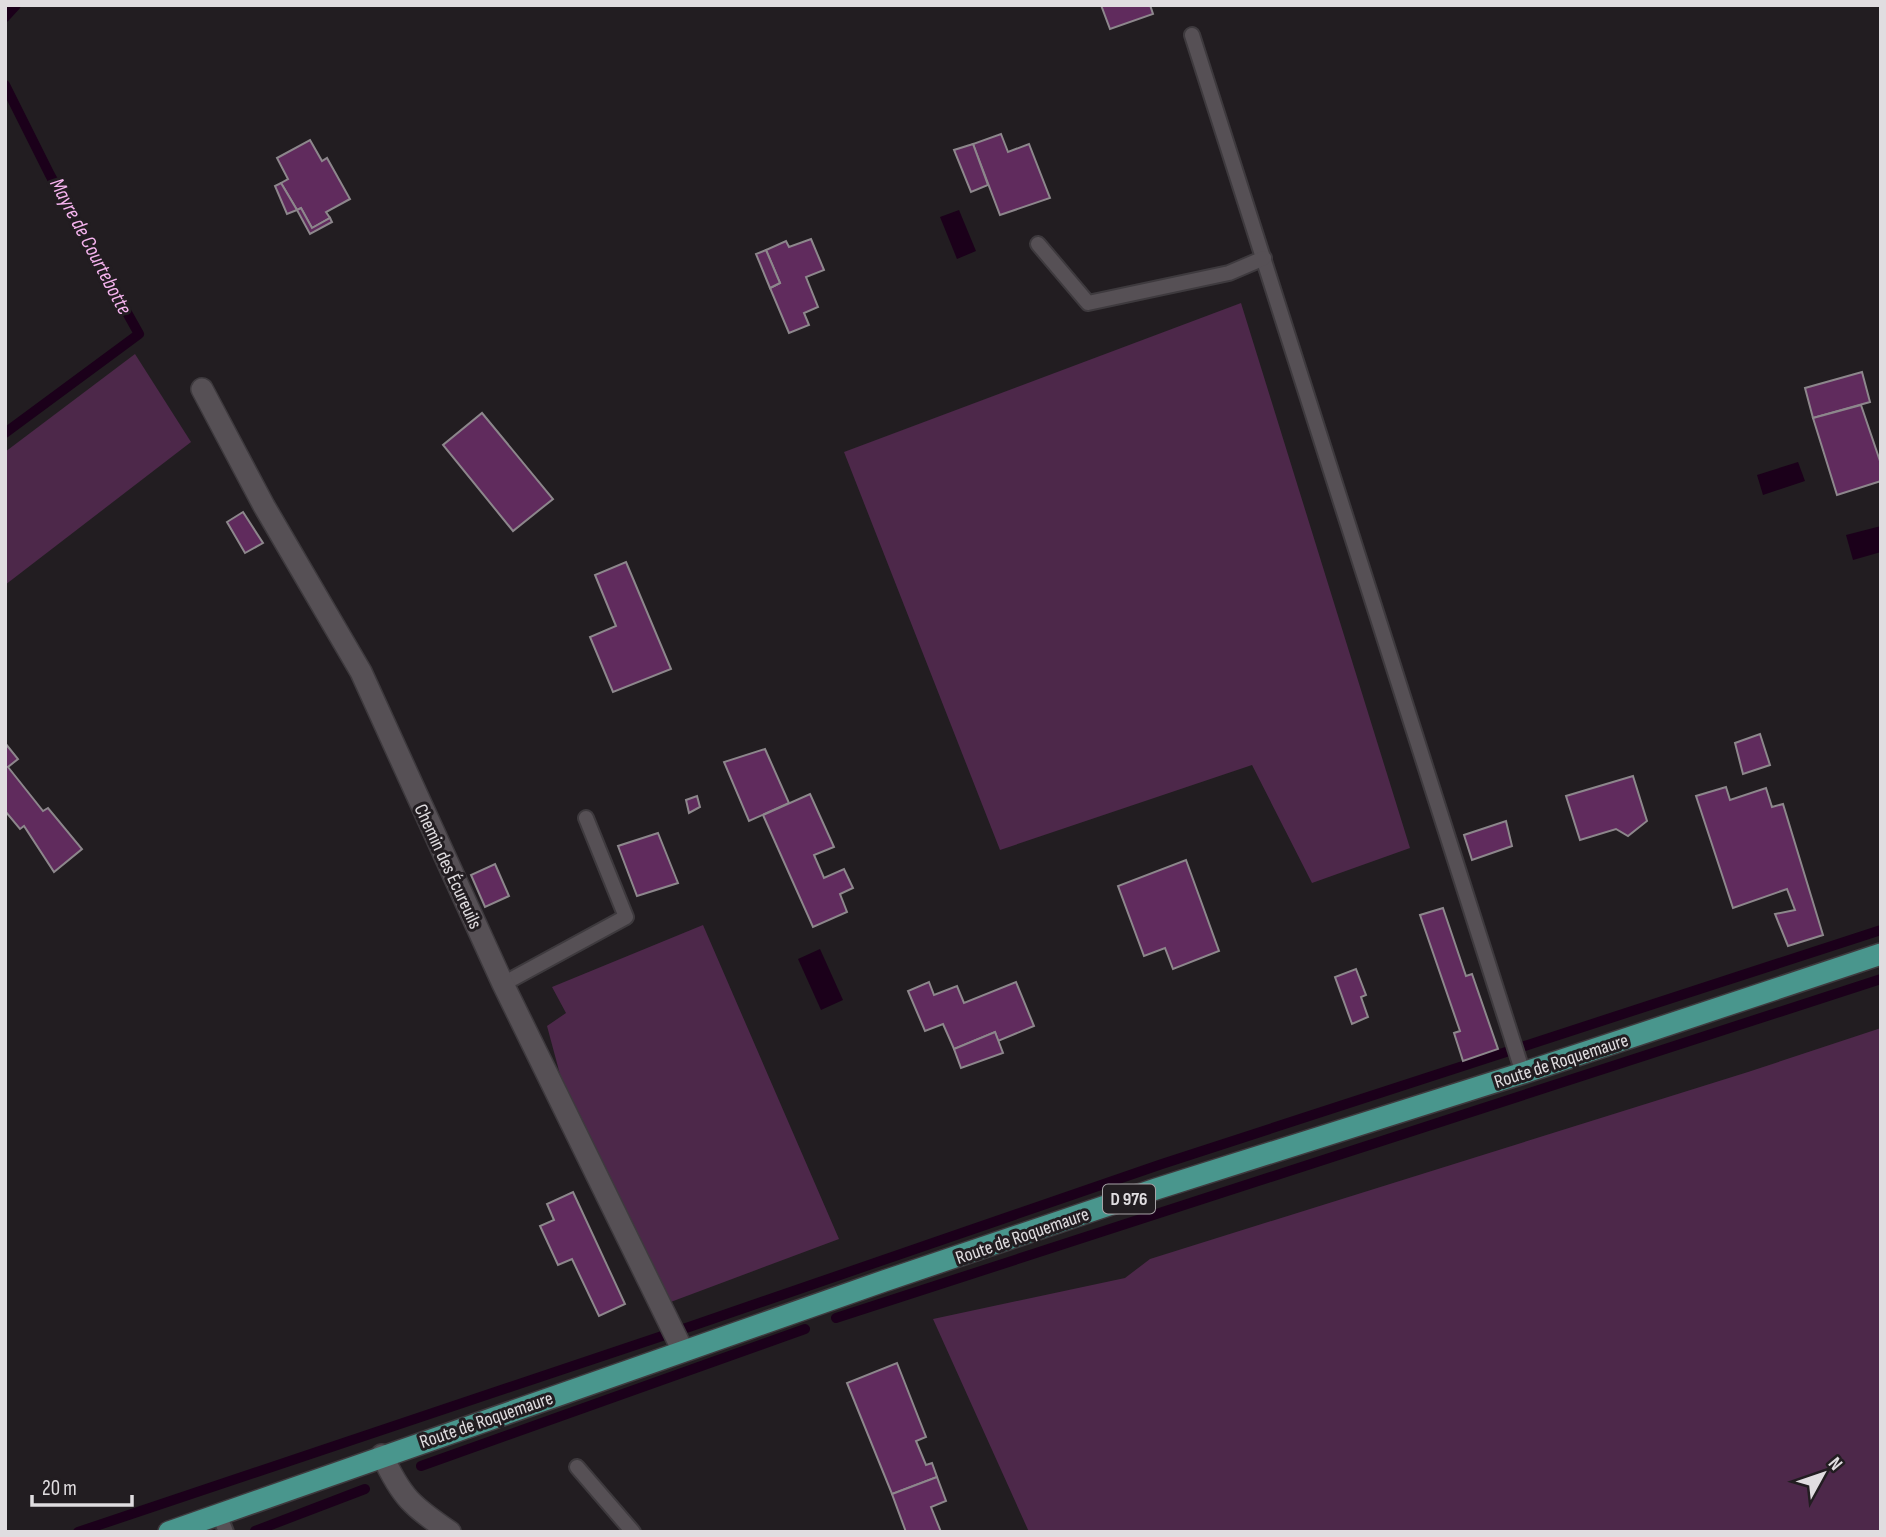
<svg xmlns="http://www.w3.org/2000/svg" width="1886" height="1537" font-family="'Sofia Sans Condensed',sans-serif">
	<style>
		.green { fill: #4d284a }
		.water { fill: #1b001a }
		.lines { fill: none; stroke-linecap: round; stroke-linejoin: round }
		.stream { stroke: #1b001a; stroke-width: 10 }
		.building { fill: #602b5d; stroke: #8d878c; stroke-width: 2 }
		.lane-casing { stroke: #3e3a3e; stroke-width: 18 }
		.street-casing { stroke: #3e3a3e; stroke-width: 24 }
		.primary-casing { stroke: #3e3a3e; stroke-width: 24 }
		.lane { stroke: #565055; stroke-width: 14 }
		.street { stroke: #565055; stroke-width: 21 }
		.primary { stroke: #49968d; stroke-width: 21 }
		.labels { text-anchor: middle; stroke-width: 6; stroke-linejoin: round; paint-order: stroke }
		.shield { fill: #221d21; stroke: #a7a3a7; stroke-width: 2 }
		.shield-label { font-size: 18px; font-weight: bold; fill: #e0dde0 }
		.street-label { font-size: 19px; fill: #e0dde0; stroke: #221d21 }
		.water-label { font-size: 21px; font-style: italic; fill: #f6b4ef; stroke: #221d21 }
	</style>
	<rect width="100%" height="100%" fill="#221d21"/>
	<g class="green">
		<path d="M1241,303L1410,848L1312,883L1252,765L1000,850L844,452Z"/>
		<path d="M135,354L191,442L5,585V452Z"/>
		<path d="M703,925L839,1239L668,1303L565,1093L547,1026L566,1013L552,987Z"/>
		<path d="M1881,1028V1532H1029L933,1319L1125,1278L1150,1259L1748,1072Z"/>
	</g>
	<g class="water">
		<path d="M959,210L976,251L957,259L940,217Z"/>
		<path d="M1798,462L1805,481L1763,495L1757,475Z"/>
		<path d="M1881,526V552L1853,560L1846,535Z"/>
		<path d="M820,949L843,1000L821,1010L798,959Z"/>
	</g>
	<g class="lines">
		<g class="stream">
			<path d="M5,17L16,5"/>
			<path d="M5,85L50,175L139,334L5,433"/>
			<path d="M836,1318L1881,979"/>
			<path d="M421,1466L805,1329"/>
			<path d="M255,1531L365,1489"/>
			<path d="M78,1532L689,1327L1162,1164L1881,930"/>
		</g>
	</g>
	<g class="building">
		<path d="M1101,5H1150L1153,14L1110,29Z"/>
		<path d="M1001,134L1008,152L1029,144L1050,198L1000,215L973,144Z"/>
		<path d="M310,140L322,161L327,158L350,199L326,212L330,218L312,228L301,208L297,210L281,183L288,179L277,158Z"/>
		<path d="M973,144L988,185L971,192L954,150Z"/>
		<path d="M281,183L297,210L287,214L275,186Z"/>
		<path d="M301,208L312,228L330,218L332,222L310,234L297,210Z"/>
		<path d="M811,239L824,270L806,277L818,307L804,313L809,325L789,333L770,288L780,283L766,250L786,241L789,247Z"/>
		<path d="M766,250L780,283L770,288L756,254Z"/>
		<path d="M1862,372L1870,402L1813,418L1805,388Z"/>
		<path d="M1861,405L1881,464V481L1837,495L1813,418Z"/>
		<path d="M482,413L553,499L513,531L443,445Z"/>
		<path d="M243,512L263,543L245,553L227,522Z"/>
		<path d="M626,562L671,669L613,692L590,637L616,626L595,575Z"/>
		<path d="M1760,734L1770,765L1743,774L1735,743Z"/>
		<path d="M5,743L18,759L8,767L43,811L48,808L82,849L54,872L24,826L20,829L5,811Z"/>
		<path d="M765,749L789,803L749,821L724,762Z"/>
		<path d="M1633,776L1647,821L1628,836L1616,829L1580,840L1566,796Z"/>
		<path d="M1726,787L1730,800L1766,788L1772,807L1783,804L1823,935L1788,946L1775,914L1795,910L1787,889L1733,908L1696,796Z"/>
		<path d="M810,794L834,847L814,855L824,878L844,869L853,888L840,894L847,912L813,927L763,815Z"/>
		<path d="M697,796L700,807L689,813L686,800Z"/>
		<path d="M1506,821L1512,846L1472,860L1464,835Z"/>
		<path d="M658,833L678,883L637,896L618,846Z"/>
		<path d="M1186,860L1219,951L1173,969L1165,948L1144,956L1118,886Z"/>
		<path d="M495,864L509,896L485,907L471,875Z"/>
		<path d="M1443,908L1466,976L1472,974L1498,1049L1463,1061L1454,1033L1460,1031L1420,915Z"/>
		<path d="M1356,969L1366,995L1361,997L1368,1017L1352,1024L1335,977Z"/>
		<path d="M929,982L934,995L957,986L964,1003L1016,982L1034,1026L998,1041L995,1032L954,1049L943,1024L925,1031L908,991Z"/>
		<path d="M995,1032L1003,1053L961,1068L954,1049Z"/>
		<path d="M573,1192L625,1304L599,1316L572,1259L558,1265L540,1226L554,1220L547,1204Z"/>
		<path d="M897,1363L926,1437L916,1441L926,1465L932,1463L937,1477L892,1494L847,1383Z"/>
		<path d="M937,1477L946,1501L931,1507L941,1532H906L892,1494Z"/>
	</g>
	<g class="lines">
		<g class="lane-casing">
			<g id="lane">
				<path d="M1192,35L1523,1073"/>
				<path d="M1038,244L1088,303L1229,273L1264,258"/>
				<path d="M503,984L626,917L586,818"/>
				<path d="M577,1467L633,1532"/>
				<path d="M219,1514L226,1532"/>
			</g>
		</g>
		<g class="street-casing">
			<g id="street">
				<path d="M202,389L264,506L361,672L503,984L683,1351"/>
				<path d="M382,1455C402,1498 412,1506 450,1532"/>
			</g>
		</g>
		<g class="primary-casing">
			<path id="primary" d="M169,1532L884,1281L1156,1189L1523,1073L1881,954"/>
		</g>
		<use href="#lane" class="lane"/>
		<use href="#street" class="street"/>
		<use href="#primary" class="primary"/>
	</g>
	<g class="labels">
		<rect class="shield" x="1103" y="1184.5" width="52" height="29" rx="5"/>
		<g class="shield-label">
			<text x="1129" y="1205">D 976</text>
		</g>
		<g class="street-label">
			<text transform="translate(449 866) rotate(65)" y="7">Chemin des Écureuils</text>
			<text transform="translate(1561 1060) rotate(-18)" y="7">Route de Roquemaure</text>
			<text transform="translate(1022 1235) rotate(-19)" y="7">Route de Roquemaure</text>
			<text transform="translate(486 1419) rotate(-19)" y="7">Route de Roquemaure</text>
		</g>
		<g class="water-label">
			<text transform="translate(91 246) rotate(62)" y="7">Mayre de Courtebotte</text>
		</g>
	</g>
	<rect width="1886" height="1537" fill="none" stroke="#e0dde0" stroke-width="14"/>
	<g transform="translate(1823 1474) rotate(50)" stroke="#221d21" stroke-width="5" paint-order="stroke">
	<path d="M0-5L12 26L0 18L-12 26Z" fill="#e0dde0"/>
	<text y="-10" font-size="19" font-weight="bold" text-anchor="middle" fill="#e0dde0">N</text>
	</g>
	<path d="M32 1495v10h100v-10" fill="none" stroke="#e0dde0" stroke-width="3.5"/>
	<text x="42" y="1495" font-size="21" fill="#e0dde0" stroke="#221d21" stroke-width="5" paint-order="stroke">20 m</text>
</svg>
